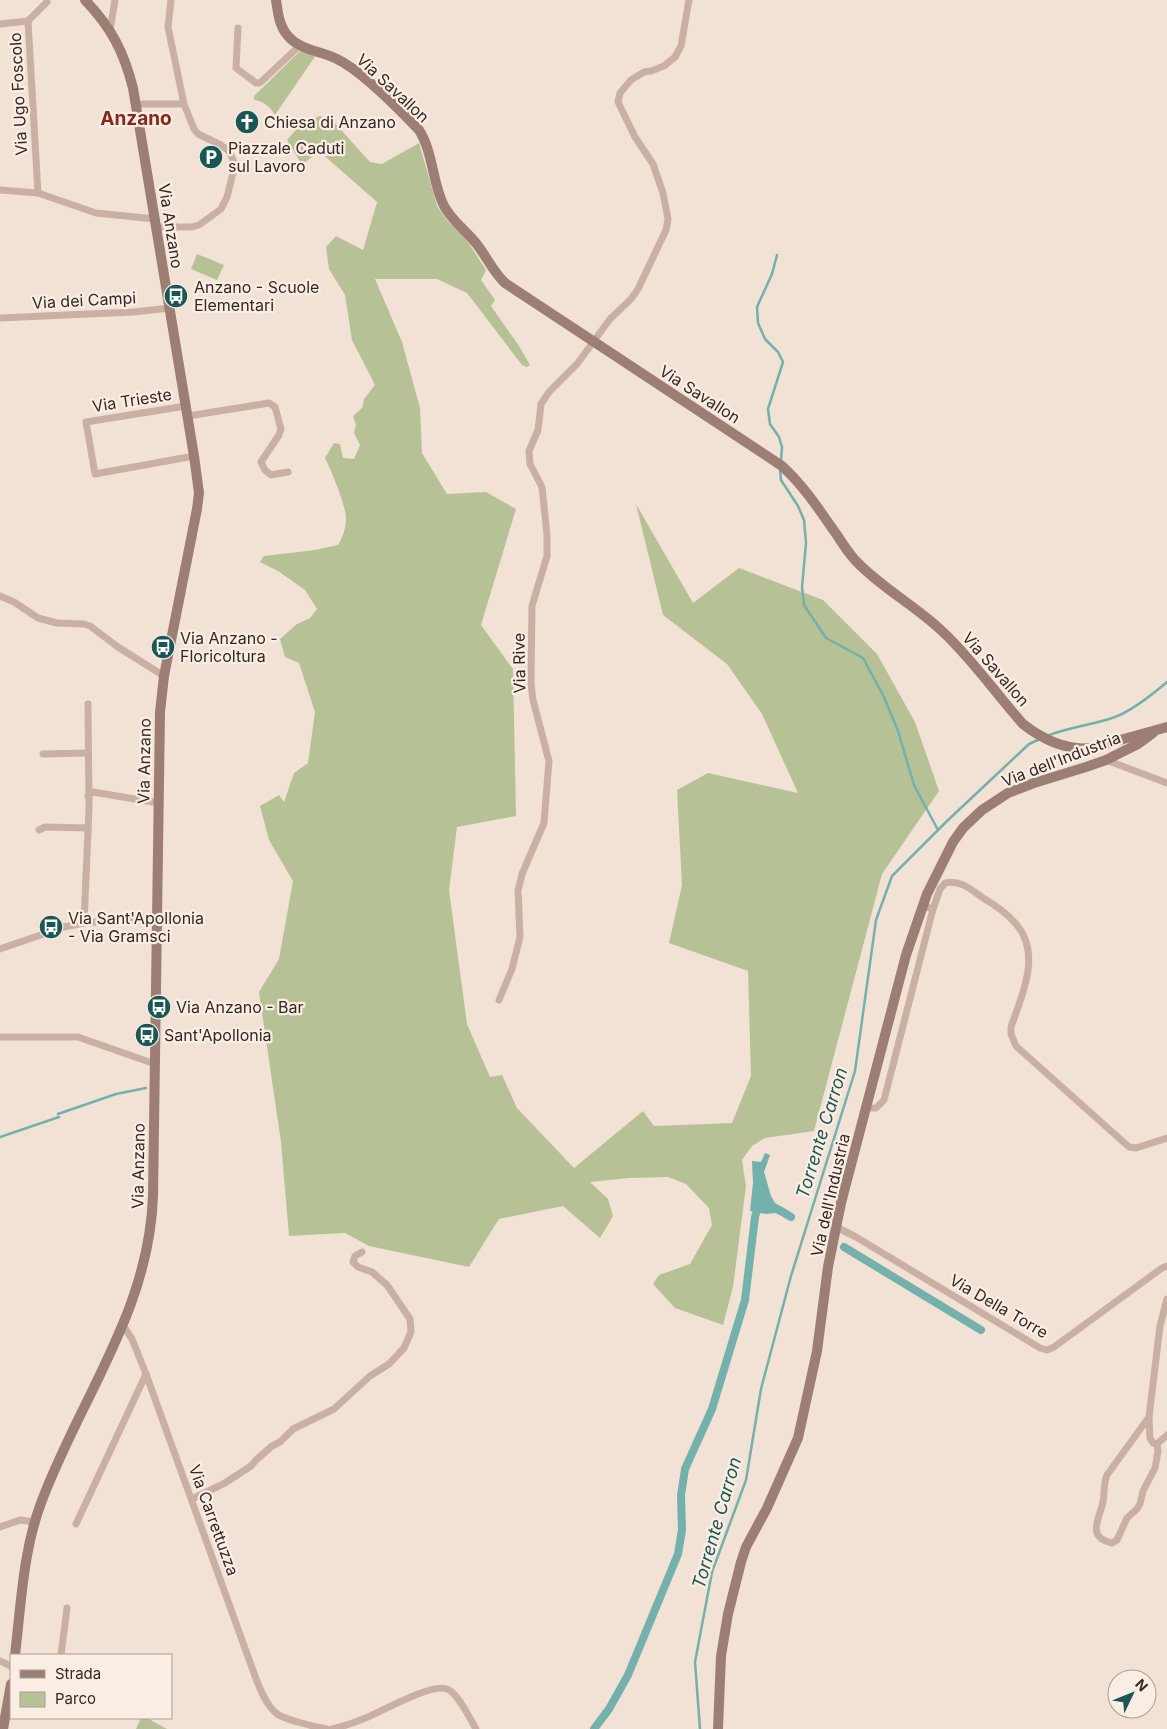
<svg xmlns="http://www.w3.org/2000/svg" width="1167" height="1729" font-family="Inter,sans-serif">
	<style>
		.green { fill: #b7c196 }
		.water { fill: #74b0ac }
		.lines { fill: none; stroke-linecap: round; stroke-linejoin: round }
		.stream { stroke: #74b0ac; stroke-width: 2.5 }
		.canal { stroke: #74b0ac; stroke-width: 8 }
		.street { stroke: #cab0a2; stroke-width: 7 }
		.secondary { stroke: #9d7e74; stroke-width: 10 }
		.labels { text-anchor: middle; stroke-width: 4.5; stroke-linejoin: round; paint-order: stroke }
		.street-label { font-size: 16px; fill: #342825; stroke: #faede3 }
		.poi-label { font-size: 16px; fill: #342825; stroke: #faede3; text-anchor: start }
		.water-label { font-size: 18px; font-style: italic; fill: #195754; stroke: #faede3 }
		.quarter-label { font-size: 19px; font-weight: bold; fill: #86291b; stroke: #faede3 }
	</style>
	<rect width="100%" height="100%" fill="#f2e2d6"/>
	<g class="green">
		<path d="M300,51L316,55L275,115C270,107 264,101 254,100V96Z"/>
		<path d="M320,116L333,121L370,162L382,164L419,143L437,206L446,219L468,242L486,270L481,280L495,300L491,306L519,346L530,365L527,367L522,365L467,293L437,279H375L402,342L420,408L422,453L447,494L486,492L516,509L481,625L513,669L516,816L457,827L449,890L467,1024L490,1077L502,1075L517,1108L574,1168L643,1111L654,1126L732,1123L751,1076L748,971L669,943L682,885L677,790L708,773L798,793L762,714L727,664L663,615L636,504L693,603L739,568L823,600L877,654L915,722L939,791L882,874L814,1131L765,1138L752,1146L742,1160L746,1186L733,1287L723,1325L675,1308L653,1284L659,1275L690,1264L712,1225L709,1208L686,1184L668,1177L629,1178L590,1182L608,1199L613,1216L600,1238L563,1206L499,1219L469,1267L369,1246L345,1233L289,1236L281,1142L259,992L279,959L293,881L269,840L260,806L279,795L284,802L294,773L308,763L315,712L299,663L285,657L280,639L297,624L310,618L317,609L305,590L278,571L260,562L264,556L315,550L338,545C343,537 346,528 346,518C346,506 331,470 325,458L334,443L340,444L343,458L354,459L360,445L354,433L356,425L353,416L362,408L364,399L375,385L352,340L345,295L329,269L326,247L336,236L363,250L377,202L319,151L302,165L287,140L303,122Z"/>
		<path d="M197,254L224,265L217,280L191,269Z"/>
		<path d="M141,1718H147L167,1729H136Z"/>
	</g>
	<path class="water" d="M765,1153L770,1155L764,1172L771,1196L775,1203L789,1211L787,1218L775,1213L766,1214L750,1211L753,1183L752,1161L761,1162Z"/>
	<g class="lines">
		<g class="stream">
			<path d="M777,255L772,274L757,307L758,323L765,339L778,352L783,362L768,409L770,424L779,437L782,447L781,461"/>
			<path d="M780,469L781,480L798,506L804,520L806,543L802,587L804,605L826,638L863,658L884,697L898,731L914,785L938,830"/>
			<path d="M1047,736C1069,727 1093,725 1115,717C1131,711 1154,693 1167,682"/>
			<path d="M58,1114L116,1094L146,1088"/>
			<path d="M0,1137L59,1117"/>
			<path d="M700,1729L695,1662L712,1572L746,1480L761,1389L791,1276L855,1071L876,920L892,876L947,821L1029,744L1040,739"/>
		</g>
		<g class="canal">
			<path d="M779,1210L791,1217"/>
			<path d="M844,1247L981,1330"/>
			<path d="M594,1729L609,1709L628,1675L678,1554L682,1530L681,1495L685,1469L712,1409L745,1300L755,1217L759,1203"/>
		</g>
		<g class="street">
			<path d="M171,0L168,27L184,104"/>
			<path d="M28,21L47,2"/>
			<path d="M0,24L28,21L38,193"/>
			<path d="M238,28L236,68L256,83H259L262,81L296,49L299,44"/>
			<path d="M110,30L115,0"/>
			<path d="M137,104H184L194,129L198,134L221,145L229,151L234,162V169L227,197L221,209L199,225L192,227H157"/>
			<path d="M0,190L38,193L96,213L155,219"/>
			<path d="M0,318L133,312L170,308"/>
			<path d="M186,406L86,422L95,474L194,456"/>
			<path d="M188,416L269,403L275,407L281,429L279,435L261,462L265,470L271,475L288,472"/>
			<path d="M0,596L14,602L38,618L57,623L84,624L90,626L118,647L164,676"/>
			<path d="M43,754L88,753"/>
			<path d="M1106,760L1167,783"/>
			<path d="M88,796L93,792L159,803"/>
			<path d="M39,830L45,827L88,828"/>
			<path d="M923,906L933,909L940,889L945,883C959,879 972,890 983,898C995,905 1007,913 1016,924C1042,954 1022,995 1011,1027V1034L1016,1046L1129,1147L1136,1148L1167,1138"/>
			<path d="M84,923L89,807L88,704"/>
			<path d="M0,949L64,927L84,923L157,916"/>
			<path d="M499,1000L512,969L520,937L518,891L522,874L544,823L549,761L533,700L531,683L532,606L547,556V535L542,487L530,464L529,451L538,430L541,404L549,392L577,364L610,319L631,299L638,289L666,230L668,219L663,193L653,164L635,137L618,102L620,93L631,80L644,72L651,71L664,66L675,57L681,46L689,0"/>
			<path d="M0,1037H78L155,1064"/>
			<path d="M867,1108H876L884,1100L933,909"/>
			<path d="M836,1227L856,1237L1040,1348L1047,1350L1054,1347L1162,1268L1167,1266"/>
			<path d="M1167,1299L1160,1326L1149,1417L1150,1438L1153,1443L1157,1444L1167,1435"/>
			<path d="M123,1325L132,1339L146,1374L255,1676C260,1689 266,1705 277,1714C286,1720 316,1727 327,1729"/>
			<path d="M1149,1417L1107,1475C1103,1484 1105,1492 1103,1502C1099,1520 1086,1537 1112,1543L1117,1540L1127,1518L1137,1509L1140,1504L1143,1491L1155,1468L1158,1451L1157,1444"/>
			<path d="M192,1499L225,1483L251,1466L256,1460L272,1446L280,1442L293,1429L334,1409L370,1376L389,1364L404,1348L411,1332L410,1319L387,1285L372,1272L358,1267L353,1262L355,1256L362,1252"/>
			<path d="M76,1524L146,1374"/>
			<path d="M0,1527L20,1520L35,1522"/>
			<path d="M61,1655L67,1608"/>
			<path d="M0,1661L11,1666"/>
			<path d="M332,1729C345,1726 356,1722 368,1717C384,1710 432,1683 447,1689C458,1693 470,1719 476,1729"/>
		</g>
		<g class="secondary">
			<path d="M276,0C278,13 279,26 288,36C300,50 321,51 337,59C362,71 399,109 419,130C433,152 432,180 443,204C450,219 465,230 475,242C486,255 492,271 505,283L782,466C804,486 820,511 837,535C842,543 848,552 855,560C881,588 915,605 943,632C973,660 996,694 1023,724C1042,739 1067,751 1091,748L1167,727"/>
			<path d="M15,1655C21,1605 23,1551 41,1503C80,1398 149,1312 153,1196L160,712L164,676L197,509L199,493L194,456L133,88C124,52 111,27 85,0"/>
			<path d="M3,1729L11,1684"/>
			<path d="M718,1729L721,1656L728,1614L741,1562L746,1547L767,1508L798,1438L817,1351L828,1267L841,1203L906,955L927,894L953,842L963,828L982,810L1008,793L1034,783L1086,767L1106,760L1138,744L1153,733"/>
		</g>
	</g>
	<defs>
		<g id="church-disc" transform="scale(1.25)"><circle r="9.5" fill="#195754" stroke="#faede3"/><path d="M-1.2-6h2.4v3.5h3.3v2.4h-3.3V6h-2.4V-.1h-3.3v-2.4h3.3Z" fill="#fff"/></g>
		<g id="parking-disc" transform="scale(1.25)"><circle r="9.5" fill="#195754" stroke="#faede3"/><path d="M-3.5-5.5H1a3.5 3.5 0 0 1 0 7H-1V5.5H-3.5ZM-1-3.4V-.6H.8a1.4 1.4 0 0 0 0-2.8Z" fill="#fff"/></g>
		<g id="bus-disc" transform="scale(1.25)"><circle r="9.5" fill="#195754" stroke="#faede3"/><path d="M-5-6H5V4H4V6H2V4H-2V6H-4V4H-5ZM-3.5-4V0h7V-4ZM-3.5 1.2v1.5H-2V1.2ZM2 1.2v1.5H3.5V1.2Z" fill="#fff"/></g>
	</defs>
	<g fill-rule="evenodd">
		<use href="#church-disc" x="247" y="122"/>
		<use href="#parking-disc" x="211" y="157"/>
		<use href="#bus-disc" x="176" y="296"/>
		<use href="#bus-disc" x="163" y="647"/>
		<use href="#bus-disc" x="51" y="927"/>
		<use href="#bus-disc" x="159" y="1007"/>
		<use href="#bus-disc" x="147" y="1035"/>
	</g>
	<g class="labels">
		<g class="street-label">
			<text transform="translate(393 88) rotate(43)" y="6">Via Savallon</text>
			<text transform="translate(18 94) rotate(-93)" y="6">Via Ugo Foscolo</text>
			<text transform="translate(171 226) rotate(81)" y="6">Via Anzano</text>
			<text transform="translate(84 300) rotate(-3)" y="6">Via dei Campi</text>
			<text transform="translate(700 394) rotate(33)" y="6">Via Savallon</text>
			<text transform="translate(132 400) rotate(-9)" y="6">Via Trieste</text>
			<text transform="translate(519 663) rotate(-91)" y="6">Via Rive</text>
			<text transform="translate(996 669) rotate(49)" y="6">Via Savallon</text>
			<text transform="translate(1061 759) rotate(-21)" y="6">Via dell'Industria</text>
			<text transform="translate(144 761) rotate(-89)" y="6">Via Anzano</text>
			<text transform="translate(138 1166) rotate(-89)" y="6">Via Anzano</text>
			<text transform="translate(830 1195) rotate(-77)" y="6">Via dell'Industria</text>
			<text transform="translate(999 1306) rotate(30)" y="6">Via Della Torre</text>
			<text transform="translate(214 1520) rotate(70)" y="6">Via Carrettuzza</text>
		</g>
		<g class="poi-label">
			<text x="264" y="128">Chiesa di Anzano</text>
			<text x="228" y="154">Piazzale Caduti<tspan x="228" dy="18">sul Lavoro</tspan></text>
			<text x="194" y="293">Anzano - Scuole<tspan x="194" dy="18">Elementari</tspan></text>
			<text x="180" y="644">Via Anzano -<tspan x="180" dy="18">Floricoltura</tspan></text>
			<text x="68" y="924">Via Sant'Apollonia<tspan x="68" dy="18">- Via Gramsci</tspan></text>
			<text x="176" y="1013">Via Anzano - Bar</text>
			<text x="164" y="1041">Sant'Apollonia</text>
		</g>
		<g class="water-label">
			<text transform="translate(822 1133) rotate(-73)" y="6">Torrente Carron</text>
			<text transform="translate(717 1523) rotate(-74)" y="6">Torrente Carron</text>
		</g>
		<g class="quarter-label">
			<text x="136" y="125">Anzano</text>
		</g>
	</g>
	<rect x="10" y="1654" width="162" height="65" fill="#faede3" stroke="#ab9e97"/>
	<rect x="20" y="1670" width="25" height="8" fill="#9d7e74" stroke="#ab9e97"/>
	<text x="55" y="1679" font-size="15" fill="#342825">Strada</text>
	<rect x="20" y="1692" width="25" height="15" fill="#b7c196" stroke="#ab9e97"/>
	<text x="55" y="1704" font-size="15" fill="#342825">Parco</text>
	<g transform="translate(1132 1694) rotate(47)"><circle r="24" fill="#faede3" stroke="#ab9e97"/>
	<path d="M0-4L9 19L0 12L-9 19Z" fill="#195754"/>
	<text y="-8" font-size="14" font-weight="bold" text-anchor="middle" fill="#342825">N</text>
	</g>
</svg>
